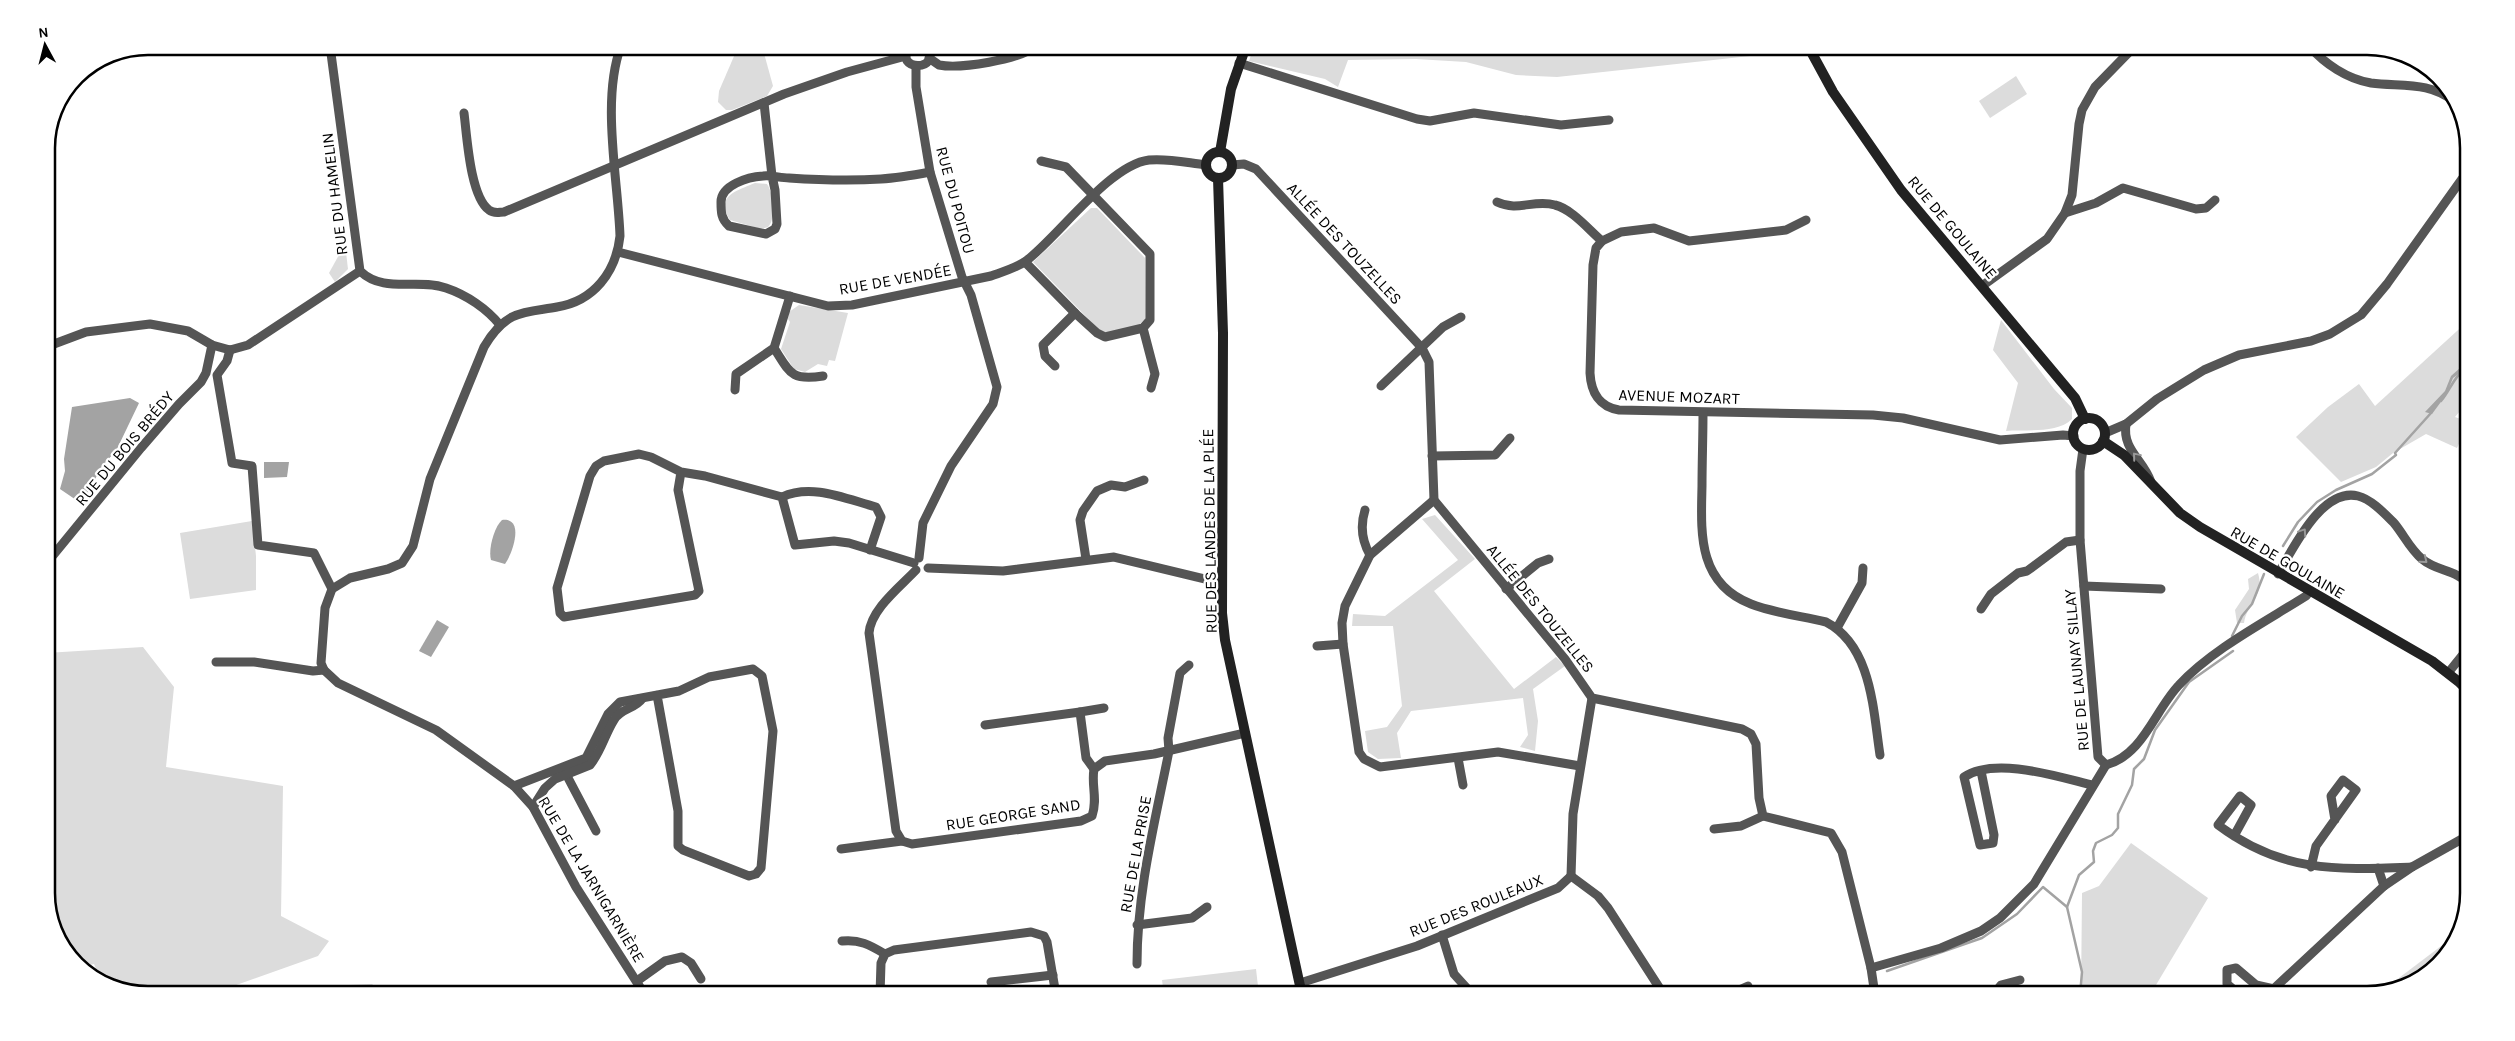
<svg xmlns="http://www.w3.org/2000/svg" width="2515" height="1041" font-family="Karla,sans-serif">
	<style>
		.green { fill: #dcdcdc }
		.water { fill: #a3a3a3 }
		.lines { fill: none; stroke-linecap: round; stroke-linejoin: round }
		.stream { stroke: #a3a3a3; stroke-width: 2.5 }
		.street { stroke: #555; stroke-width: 9 }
		.secondary { stroke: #222; stroke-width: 10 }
		.oneway { stroke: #999 }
		.labels { text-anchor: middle; stroke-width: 4.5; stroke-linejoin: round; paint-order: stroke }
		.street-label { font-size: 16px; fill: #000; stroke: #fff }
		.rim { fill: none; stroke: #000; stroke-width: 2.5 }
	</style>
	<rect width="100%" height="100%" fill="#fff"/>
	<g class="green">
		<path d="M762,46L773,86L767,96L732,110H726L718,102L719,91L738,47Z"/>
		<path d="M1254,46H1539L1551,53L1565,50L1577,52L1598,46H1794L1795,51L1557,77L1516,75L1466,62L1416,59L1348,60L1338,87L1325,79L1249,61Z"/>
		<path d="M2016,76L2027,94L1990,118L1979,101Z"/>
		<path d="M755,183L767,184C774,194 776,219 768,227L761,229L730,220C715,196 736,191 755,183Z"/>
		<path d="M1091,208H1097L1145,258L1146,318L1139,325L1104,335L1033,262Z"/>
		<path d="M345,244L348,269L335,282L329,273Z"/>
		<path d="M799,305L848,313L835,361L829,360L827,366L818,364L805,372L794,369L781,349L790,322L788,319L789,312Z"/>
		<path d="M2001,320L2054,389L2072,408V419C2057,434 2026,429 2006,431L2018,383L1993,350Z"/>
		<path d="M2469,320V400L2455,417L2469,422L2457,448L2426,434L2393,453L2376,467L2341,482L2296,437L2328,407L2359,384L2375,406Z"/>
		<path d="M1435,515L1475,559L1434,591L1514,689L1556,657L1565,666L1533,689L1538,721L1535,751L1520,747L1528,735L1523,698L1411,711L1397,733L1401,758L1378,759L1368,752L1365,731L1387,727L1402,706L1393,626H1352L1353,614L1385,616L1458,560L1422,519Z"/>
		<path d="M252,521L256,556V590L190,599L180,533Z"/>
		<path d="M2258,573C2265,596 2247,603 2244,623H2237L2235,610L2249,589L2248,579Z"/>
		<path d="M143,647L174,687L166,767L283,786L281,916L329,941L318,956L208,995H148L109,987L101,981L94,964L83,967L67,955L46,900V653Z"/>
		<path d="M2131,843L2208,898L2150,995H2081L2082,893L2099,886Z"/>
		<path d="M2461,931L2424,977L2383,990Z"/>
		<path d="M1256,969L1259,995H1164L1162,980Z"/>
		<path d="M372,984L384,995H286L302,987Z"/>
	</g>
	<g class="water">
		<path d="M2469,360V366L2453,378L2446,395L2432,414L2425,412L2445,391L2451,376Z"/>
		<path d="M130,398L139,403L116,451L102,466L82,504L60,489L65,471L64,459L72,407Z"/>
		<path d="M264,462H289L287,477L264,478Z"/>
		<path d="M502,520C525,517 513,553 505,564L491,560C488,550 494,527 502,520Z"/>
		<path d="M437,620L449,627L431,657L419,651Z"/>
	</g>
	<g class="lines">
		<g class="stream">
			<path d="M2441,401C2450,390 2453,379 2464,369"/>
			<path d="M2283,546L2298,522L2317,502L2336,490L2372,474L2396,455L2395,453L2431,413"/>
			<path d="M2232,636L2242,616L2252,604L2264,574"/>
			<path d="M2067,907L2082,972L2080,995"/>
			<path d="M1887,971L1982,938L2017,914L2043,887L2067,907L2079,875L2094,862L2093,851L2096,843L2112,835L2118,828V814L2132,785L2134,769L2144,759L2155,730L2189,682L2233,651"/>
		</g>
		<g class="street">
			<path d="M330,46L360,271C384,294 417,278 446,288C467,295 487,309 500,325"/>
			<path d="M464,46V50"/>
			<path d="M621,46C601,100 618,179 620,236C616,272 594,301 557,307C542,310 526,310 512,317C499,324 491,335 484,347L430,479L413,546L402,563L388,569L350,578L332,589L325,608L321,663L324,670L338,683L436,730L514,786L533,807L576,887L645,995"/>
			<path d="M909,46C892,72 944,72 926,46"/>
			<path d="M1905,46C1921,50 1946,56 1959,46"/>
			<path d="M2309,46C2325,64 2347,79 2371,83C2401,87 2429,81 2455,102"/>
			<path d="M929,58L939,65C960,69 1019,60 1036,46"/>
			<path d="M1239,63L1417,119L1430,121L1474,113L1561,125L1609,120"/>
			<path d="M916,66V87L930,172L962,277L971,295L997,387L993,404L951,466L923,523L919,558"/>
			<path d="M764,103L772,176L775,190L777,224L775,229L766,234L729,226C721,219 721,212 721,202C721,185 748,177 763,176C772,175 780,178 789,178C819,180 851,181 881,179C897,178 914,175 930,172"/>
			<path d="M464,113C467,136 470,196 489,210C494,214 499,212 504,212L784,94L847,72L906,56"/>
			<path d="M1232,165L1244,164L1256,169L1422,348L1429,362L1434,500L1565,659L1592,698L1742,729L1751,734L1756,744L1759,798L1763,816L1831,833L1842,852L1871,968L1875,995"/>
			<path d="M1497,202C1518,212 1534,199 1555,205C1572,209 1589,230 1602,241"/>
			<path d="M2065,213L2096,203L2123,188L2196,209L2206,208L2215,200"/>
			<path d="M1806,220L1786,230L1689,241L1654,228L1621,232L1602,241L1596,248L1593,265L1590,373C1591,392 1599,407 1619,410L1873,415L1903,418L2000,440L2063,435L2074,436"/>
			<path d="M618,252L828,306L852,305L991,276C1002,272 1016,268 1026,261C1059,236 1109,165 1149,160C1168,158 1188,163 1206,165"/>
			<path d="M1025,262L1075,313L1097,333L1105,337L1143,328L1150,320V254L1066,167L1041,161"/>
			<path d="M1982,286L2047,239L2065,213L2072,195L2079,124L2082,110L2095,87L2135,46"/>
			<path d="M1143,328L1155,374L1151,388"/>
			<path d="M46,347L86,332L150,324L188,331L212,345L230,350"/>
			<path d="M774,348C790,373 791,381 823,376"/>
			<path d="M230,350L227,361L217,375L232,463L252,466L258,545L314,553L332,589"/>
			<path d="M230,350L248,345L360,271"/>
			<path d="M1055,366L1045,356L1043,345L1075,313"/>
			<path d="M1381,386L1443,327L1461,317"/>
			<path d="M735,390L736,374L774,348L790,296"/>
			<path d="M1703,413C1703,437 1702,462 1702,486C1701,532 1697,583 1751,604C1774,613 1801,616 1826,622C1872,646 1873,710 1880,755"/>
			<path d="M2126,424C2122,450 2143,459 2151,482"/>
			<path d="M2105,433L2126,424L2157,399L2204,370L2239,355L2311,341L2330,334L2361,315L2387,284L2469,169"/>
			<path d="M2083,449L2080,471V540L2098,757L2106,765"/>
			<path d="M1432,456L1495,455L1510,438"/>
			<path d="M681,472L678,490L699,591L695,595L564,617L560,613L557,588L590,476L596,466L604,461L639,454L651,457L681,472L705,476L782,497L795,545L834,541L849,543L914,563"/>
			<path d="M782,497C812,483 846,499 876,507L881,517L870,550"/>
			<path d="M1434,500L1370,555L1345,606L1342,623L1343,644L1359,752L1364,759L1380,767L1498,752L1580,766"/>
			<path d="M1365,510C1360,526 1362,541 1370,555"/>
			<path d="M1086,559L1080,520L1083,511L1097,491L1111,485L1125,487L1144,480"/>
			<path d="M46,564L141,448L179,404L201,382L206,373L212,345"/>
			<path d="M928,568L1003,571L1114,557L1222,583"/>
			<path d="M916,570C900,587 871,609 869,633L896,831L902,841L912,844L1081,821L1092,816C1098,798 1091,786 1094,769L1105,761L1154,754L1245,733"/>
			<path d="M2278,574C2293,549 2322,487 2358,496C2371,499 2385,514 2394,523C2404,535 2410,549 2422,559C2436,571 2456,570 2469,584"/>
			<path d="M2084,586L2161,589"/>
			<path d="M1506,589L1538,563L1549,559"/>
			<path d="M1981,609L1991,594L2018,573L2027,571L2066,542L2080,540"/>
			<path d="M1837,628L1862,583L1863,568"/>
			<path d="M1317,646L1343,644"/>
			<path d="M216,662H254L313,671L324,670"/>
			<path d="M2448,673L2469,647"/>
			<path d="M1080,712L1104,708"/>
			<path d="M985,725L1080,712L1086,758L1094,769"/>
			<path d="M1458,758L1463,785"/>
			<path d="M2106,765C2143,755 2155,710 2179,685C2211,650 2265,622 2306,596L2309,592"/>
			<path d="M1981,771L1994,835L1993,843L1980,845L1979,841L1964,777C1995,756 2059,777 2092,785"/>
			<path d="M566,774L596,831"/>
			<path d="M514,786L586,758L608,714L620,702L679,691L709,677L753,669L762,676L773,731L761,868L756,874L749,876L683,850L678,846V811L657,695"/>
			<path d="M533,807L545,788L555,779L590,765C601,752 605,734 614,720C621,708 635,709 642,699"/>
			<path d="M1714,829L1741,826L1763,816"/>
			<path d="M2234,836L2251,805L2240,796L2218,825C2282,873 2337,870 2412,867"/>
			<path d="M841,849L902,841"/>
			<path d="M2311,867L2316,846L2356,790L2343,780L2331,796L2335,820"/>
			<path d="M2378,868L2384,886"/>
			<path d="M1571,876L1573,814L1592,698"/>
			<path d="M1571,876L1598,896L1608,908L1664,995"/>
			<path d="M1137,925L1192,918L1207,907"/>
			<path d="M1442,935L1454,974L1473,995"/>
			<path d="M842,941C859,939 870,945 885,954"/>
			<path d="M1137,964C1137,891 1155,822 1169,751L1168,738L1180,673L1189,665"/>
			<path d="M1871,968L1941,948L1981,931L2000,918L2034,884L2106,765"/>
			<path d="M637,981L665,961L682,957L691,963L701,979"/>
			<path d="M991,982L1053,975"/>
			<path d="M1300,983L1417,946L1558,888L1571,876"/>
			<path d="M880,995L881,963L885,954L894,950L1031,932L1044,936L1047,942L1056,995"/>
			<path d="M1728,995L1748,986"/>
			<path d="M1993,995L2001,985L2020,980"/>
			<path d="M2240,995L2227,984V970L2236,968L2256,985L2274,989"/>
			<path d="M2267,995L2384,886L2412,867L2469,835"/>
		</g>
		<g class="secondary">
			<path d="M1808,46L1833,92L1901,190L2075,398L2085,419"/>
			<circle cx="1219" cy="165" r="13"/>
			<path d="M1220,152L1231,89L1246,46"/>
			<path d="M1218,178L1223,333L1222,613L1225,640L1302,995"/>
			<circle cx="2089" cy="434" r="16"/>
			<path d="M2103,441L2124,455L2180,513L2200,527L2432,661L2459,682L2469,692"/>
		</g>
	</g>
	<defs><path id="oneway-chevron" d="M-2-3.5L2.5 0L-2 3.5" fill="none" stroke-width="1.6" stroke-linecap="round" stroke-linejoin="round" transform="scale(1.25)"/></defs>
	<g class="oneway">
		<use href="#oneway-chevron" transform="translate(2136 456) rotate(-130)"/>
		<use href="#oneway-chevron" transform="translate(2303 532) rotate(-56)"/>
		<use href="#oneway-chevron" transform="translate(2424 560) rotate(39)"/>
	</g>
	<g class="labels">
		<g class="street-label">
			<text transform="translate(334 194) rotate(-97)" y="6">RUE DU HAMELIN</text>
			<text transform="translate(956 200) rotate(75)" y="6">RUE DU POITOU</text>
			<text transform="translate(1953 227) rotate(50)" y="6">RUE DE GOULAINE</text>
			<text transform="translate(1345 243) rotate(47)" y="6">ALLÉE DES TOUZELLES</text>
			<text transform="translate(895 279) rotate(-10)" y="6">RUE DE VENDÉE</text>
			<text transform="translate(1679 396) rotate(2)" y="6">AVENUE MOZART</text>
			<text transform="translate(124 448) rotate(-50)" y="6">RUE DU BOIS BRÉDY</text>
			<text transform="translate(1209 531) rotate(-91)" y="6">RUE DES LANDES DE LA PLÉE</text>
			<text transform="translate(2288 562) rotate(30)" y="6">RUE DE GOULAINE</text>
			<text transform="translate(1541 608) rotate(51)" y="6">ALLÉE DES TOUZELLES</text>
			<text transform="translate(2076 670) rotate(-95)" y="6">RUE DE LAUNAY SILLAY</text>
			<text transform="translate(1013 814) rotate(-9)" y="6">RUE GEORGE SAND</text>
			<text transform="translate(1135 854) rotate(-80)" y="6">RUE DE LA PRISE</text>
			<text transform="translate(592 879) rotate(59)" y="6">RUE DE LA JARNIGARNIÈRE</text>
			<text transform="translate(1476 905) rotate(-22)" y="6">RUE DES ROULEAUX</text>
		</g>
	</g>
	<path d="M0 0H2515V1041H0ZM148 55H2367A93 93 0 0 1 2460 148V893A93 93 0 0 1 2367 986H148A93 93 0 0 1 55 893V148A93 93 0 0 1 148 55Z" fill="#fff" fill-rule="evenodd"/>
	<path class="rim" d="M148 55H2367A93 93 0 0 1 2460 148V893A93 93 0 0 1 2367 986H148A93 93 0 0 1 55 893V148A93 93 0 0 1 148 55Z"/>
	<g transform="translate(45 45) rotate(353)" stroke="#ffffff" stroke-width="4" paint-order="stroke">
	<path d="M0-4L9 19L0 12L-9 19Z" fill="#000000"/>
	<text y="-8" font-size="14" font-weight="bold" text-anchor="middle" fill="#000000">N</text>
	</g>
</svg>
